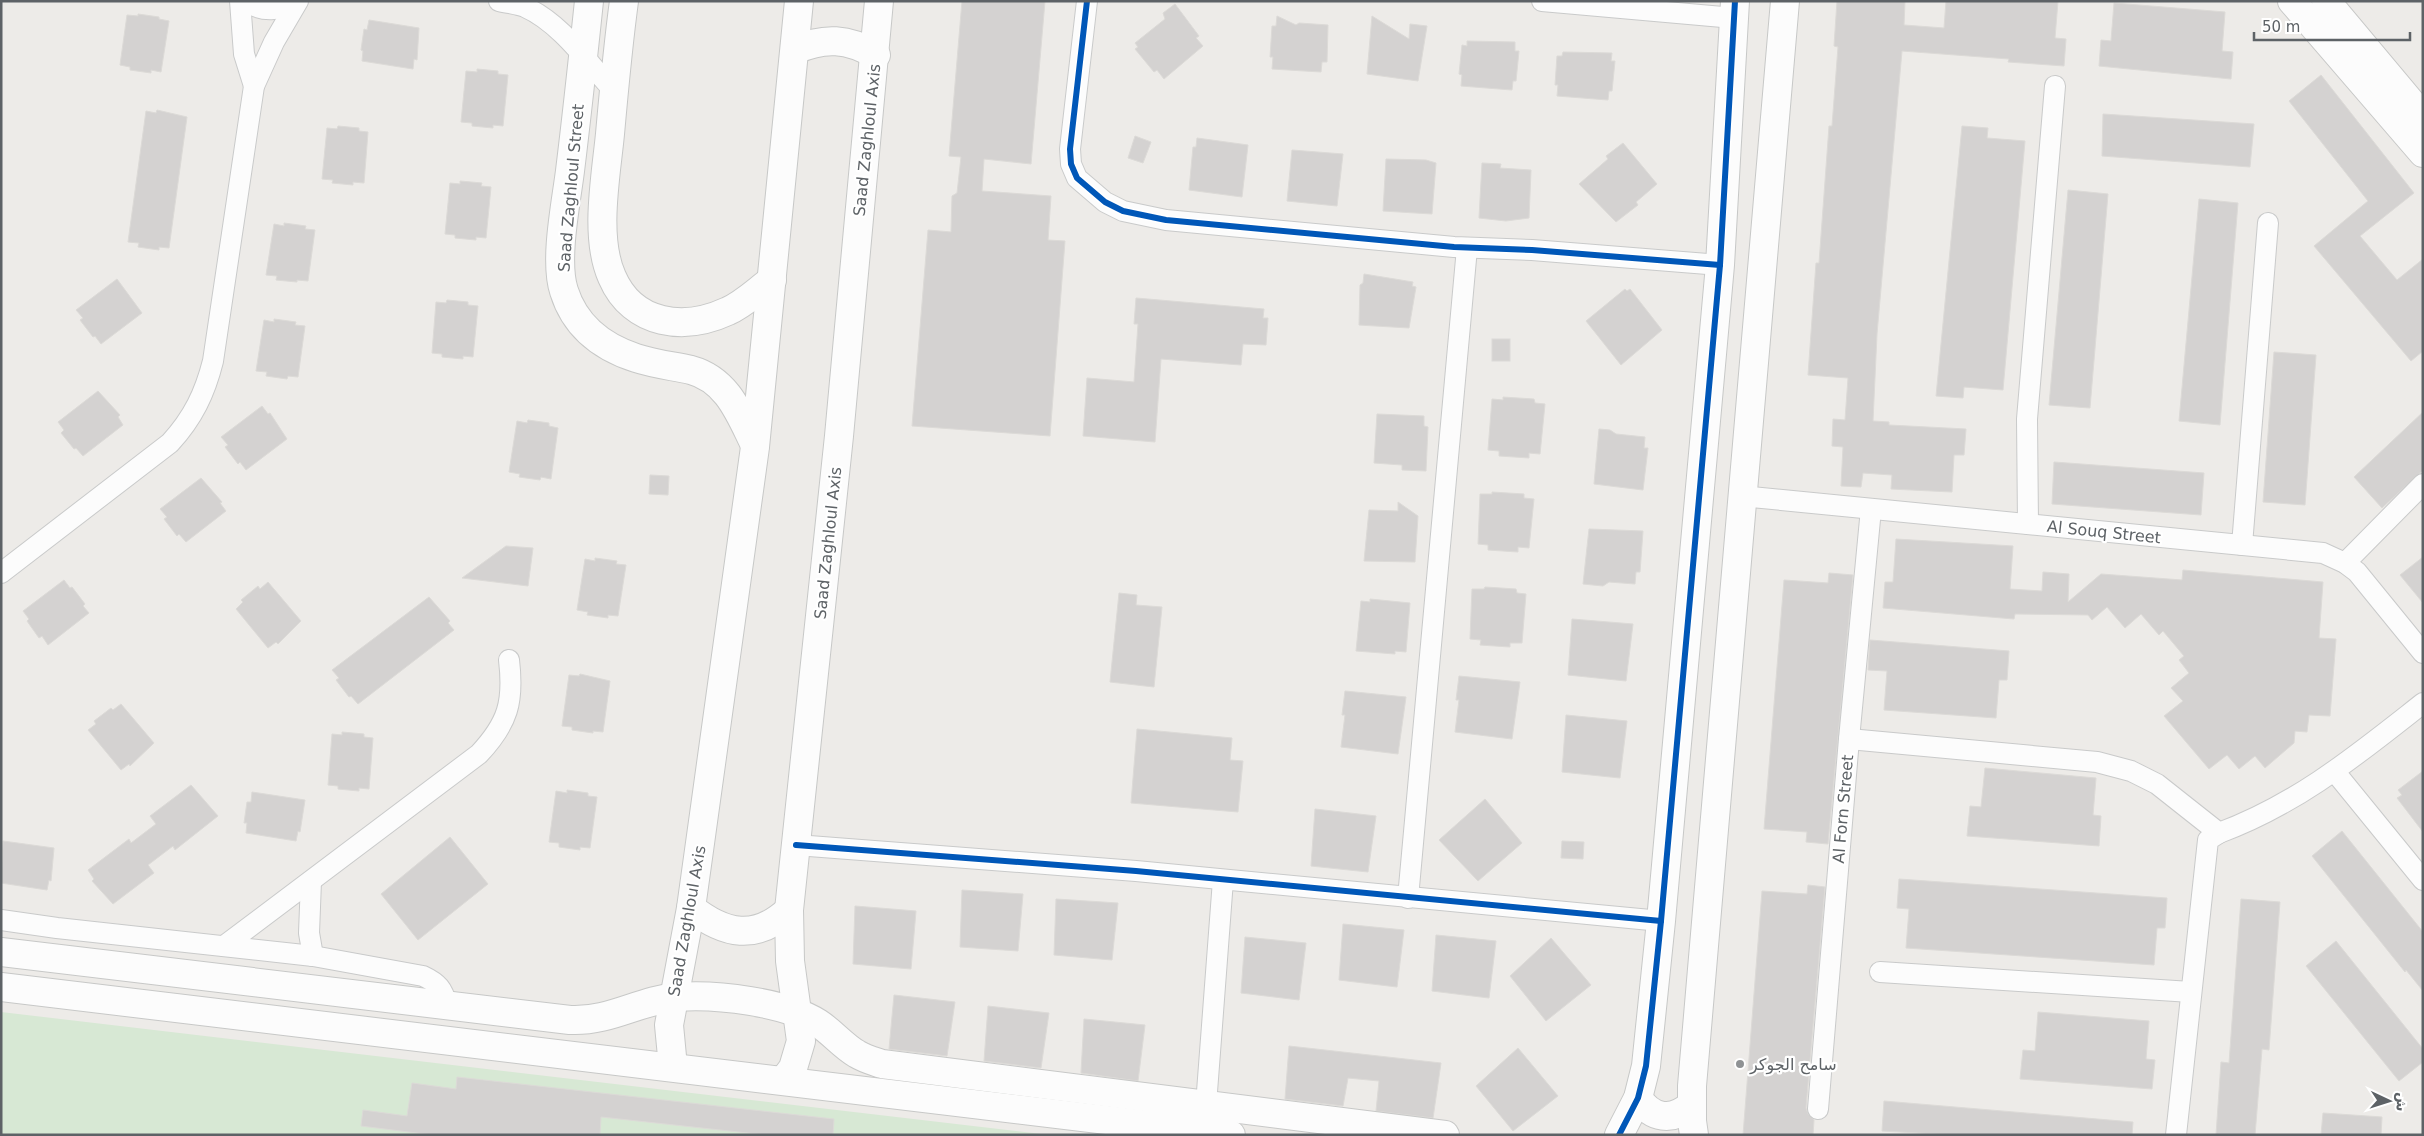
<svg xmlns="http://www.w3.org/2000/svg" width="2424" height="1136" font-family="'DejaVu Sans','Noto Naskh Arabic',sans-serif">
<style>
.green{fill:#d7e8d4}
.building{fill:#d4d2d1;stroke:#dcdad7}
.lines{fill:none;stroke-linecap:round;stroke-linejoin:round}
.street-casing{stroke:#c9caca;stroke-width:22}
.secondary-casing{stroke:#c7c8c7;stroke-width:30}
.street{stroke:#fcfcfc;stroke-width:20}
.secondary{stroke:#fcfcfc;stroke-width:28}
.cycleway-casing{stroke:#fff;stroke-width:9}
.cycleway{stroke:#0057b8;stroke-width:6}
.poi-dot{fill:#8f9294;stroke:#fff;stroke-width:2}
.labels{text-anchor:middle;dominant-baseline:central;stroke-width:4.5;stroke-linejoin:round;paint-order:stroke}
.street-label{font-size:16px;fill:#5d6266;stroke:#fff}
.poi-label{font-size:16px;fill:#5d6266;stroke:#fff;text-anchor:start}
</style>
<rect width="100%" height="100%" fill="#edebe8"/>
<polygon class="green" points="1,1012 1050,1135 1,1135"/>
<g class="building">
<polygon points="962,1 1045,1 1031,164 984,159 982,191 1051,196 1048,240 1065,241 1050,436 912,426 928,230 951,232 952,196 957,193 961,157 949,156"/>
<polygon points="1837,1 1905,1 1904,25 1944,28 1946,1 2058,1 2055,38 2066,39 2064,66 2008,62 2009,59 1902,51 1877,334 1873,421 1889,422 1889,425 1966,429 1964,455 1954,455 1952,492 1891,489 1892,475 1863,473 1861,487 1841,486 1843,447 1832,446 1833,419 1845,420 1848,378 1808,375 1816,263 1819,263 1829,126 1832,126 1838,47 1834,46"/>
<polygon points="2114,3 2225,12 2222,51 2233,52 2231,79 2099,66 2101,40 2111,41"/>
<polygon points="1175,4 1199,36 1196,38 1203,46 1164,79 1157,70 1154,72 1135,49 1138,47 1135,43 1165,19 1163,13"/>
<polygon points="138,14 159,17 159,19 169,21 161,72 151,70 151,73 130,70 130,67 120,65 127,15 138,16"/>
<polygon points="1277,16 1296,25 1299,23 1328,25 1327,62 1322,62 1321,72 1272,69 1273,57 1270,57 1272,26 1276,26"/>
<polygon points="1372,16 1409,39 1410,24 1427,26 1418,81 1367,74"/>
<polygon points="369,20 419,28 417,60 414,59 413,69 362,61 363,51 361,50 364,29 367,30"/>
<polygon points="1467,41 1515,42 1515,51 1519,51 1516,81 1513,81 1512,90 1461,86 1462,75 1459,74 1462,45 1467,46"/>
<polygon points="1563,52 1612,53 1611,61 1615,61 1612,91 1609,91 1608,100 1557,96 1558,85 1555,85 1557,56 1562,56"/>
<polygon points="477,69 498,71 498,74 508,75 503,126 493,125 493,128 472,126 472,123 461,122 466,71 477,72"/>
<polygon points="2321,75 2414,193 2360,236 2397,280 2423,259 2423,351 2411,361 2314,246 2368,201 2289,101"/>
<polygon points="157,110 187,117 169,248 159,247 159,250 138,247 139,243 128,242 146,111 156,113"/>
<polygon points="2103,114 2254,124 2250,167 2102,156"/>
<polygon points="338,126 359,128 359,131 368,132 364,183 353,182 353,185 332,183 333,180 322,179 327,128 337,129"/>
<polygon points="1962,126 1988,128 1987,138 2025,141 2003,390 1964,387 1963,398 1936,396"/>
<polygon points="1135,136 1151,142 1143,163 1128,158"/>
<polygon points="1197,138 1248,145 1242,197 1189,190 1193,147 1196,147"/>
<polygon points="1623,143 1657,184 1636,202 1638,205 1616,222 1579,184 1608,159 1606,156"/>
<polygon points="1292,150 1343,154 1337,206 1287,201"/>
<polygon points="1386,159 1426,160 1436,163 1432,214 1383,211"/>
<polygon points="1482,163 1501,164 1500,168 1531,170 1529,218 1506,221 1479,218"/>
<polygon points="460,181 482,183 481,186 491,187 486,238 476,237 476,240 455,238 455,235 445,234 450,183 460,184"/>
<polygon points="2068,190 2108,194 2090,408 2049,405"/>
<polygon points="2199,199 2238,203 2220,425 2179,421"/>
<polygon points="284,223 306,226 305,229 315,230 308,281 297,280 297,282 276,280 277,276 266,275 274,224 284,226"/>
<polygon points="1364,274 1413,282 1412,286 1416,287 1409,328 1359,325 1360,285 1363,283"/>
<polygon points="117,279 142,313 101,344 95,336 93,337 80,320 83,318 76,310"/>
<polygon points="1625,289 1627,291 1630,289 1662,330 1621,365 1586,321"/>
<polygon points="1136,298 1264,309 1263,318 1268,318 1266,345 1243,344 1241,365 1161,359 1155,442 1083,436 1087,378 1134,382 1138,324 1134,324"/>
<polygon points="447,300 468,302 468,305 478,306 473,357 463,356 463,359 442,357 442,354 432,353 436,302 446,303"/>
<polygon points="274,319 296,322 295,325 305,326 298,377 288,376 287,379 266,376 267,372 256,371 264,320 274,322"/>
<rect x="1492" y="339" width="18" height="22"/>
<polygon points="2274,352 2316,355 2305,505 2263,502"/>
<polygon points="98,391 120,415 118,417 123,425 83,456 76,448 74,449 61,433 64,430 58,422"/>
<polygon points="1503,397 1534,399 1535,403 1545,404 1540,454 1529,453 1529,458 1499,456 1499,451 1488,450 1492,399 1503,400"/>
<polygon points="262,406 268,414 270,413 287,439 246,470 240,462 238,464 225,447 228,445 221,437"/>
<polygon points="2423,412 2423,470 2382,508 2354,477"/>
<polygon points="1377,414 1424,416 1424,426 1428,427 1426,471 1402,470 1402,465 1374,463"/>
<polygon points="528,420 549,423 549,426 558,428 551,479 541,477 540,480 519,477 520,474 509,472 517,421 527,423"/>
<polygon points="1599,429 1610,430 1616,434 1645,437 1644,448 1648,448 1643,490 1594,484"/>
<polygon points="2054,462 2204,473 2201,515 2052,504"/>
<polygon points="650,475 669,476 668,495 649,494"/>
<polygon points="201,478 222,502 220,503 226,511 186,542 179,534 177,536 164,519 167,517 160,509"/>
<polygon points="1492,492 1524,494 1524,498 1534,499 1529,548 1518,547 1518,552 1488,550 1488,545 1478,544 1480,494 1492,494"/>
<polygon points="1398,502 1418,516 1415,562 1364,561 1369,510 1398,511"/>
<polygon points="1589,529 1643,531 1640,572 1636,572 1635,584 1609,582 1603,586 1583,584"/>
<polygon points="1896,539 2013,546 2010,589 2042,591 2043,572 2069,574 2068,602 2101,574 2182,580 2183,570 2323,582 2319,638 2336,639 2330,716 2309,715 2307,732 2295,731 2294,743 2265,768 2255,756 2239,769 2227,755 2209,769 2164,716 2183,701 2171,688 2189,673 2179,660 2184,656 2163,631 2159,635 2141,614 2125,628 2107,607 2092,620 2088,615 2015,614 2014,619 1883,608 1885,582 1893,582"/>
<polygon points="506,546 533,548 528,586 462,578"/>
<polygon points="2423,557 2423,603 2400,575"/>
<polygon points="595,558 617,561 616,564 626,565 618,616 608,615 608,618 587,615 588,612 577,610 585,559 595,561"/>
<polygon points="1829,573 1853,575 1828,844 1806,842 1807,832 1764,829 1784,580 1828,583"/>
<polygon points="64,580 70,588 72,587 85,604 83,606 89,613 48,645 42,636 39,638 27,621 29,619 23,611"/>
<polygon points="268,582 301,621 278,644 276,642 268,648 236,609 243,602 241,600 258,586 260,589"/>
<polygon points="1485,587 1516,589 1517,593 1526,594 1522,643 1510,643 1510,647 1480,645 1481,640 1470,639 1472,589 1484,589"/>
<polygon points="1119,593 1137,595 1136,605 1162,607 1154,687 1110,682"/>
<polygon points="429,597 450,621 448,623 454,630 358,704 351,696 349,697 336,680 339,678 332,670"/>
<polygon points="1370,599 1410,603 1406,652 1395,651 1395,654 1356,651 1361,601 1370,602"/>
<polygon points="1572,619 1633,624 1626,681 1568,675"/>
<polygon points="1870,640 2009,651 2007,680 1999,680 1996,718 1884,710 1887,671 1868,670"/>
<polygon points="580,674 610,681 603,732 593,731 593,733 572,730 572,727 562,726 569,675 579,676"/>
<polygon points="1459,676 1520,682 1512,739 1455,732 1459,700 1456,700"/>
<polygon points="1345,691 1406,697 1398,754 1341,747 1345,715 1342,715"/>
<polygon points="121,704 154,743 130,766 129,764 121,770 88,730 96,724 94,721 111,708 113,710"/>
<polygon points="1566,715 1627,721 1620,778 1562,772"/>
<polygon points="1137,729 1232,738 1230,760 1243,761 1238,812 1131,803"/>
<polygon points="342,732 364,734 364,737 373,738 369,789 359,788 359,791 338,789 338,786 328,785 332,734 342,735"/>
<polygon points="1985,768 2096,778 2093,815 2101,816 2099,846 1967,836 1970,806 1981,807"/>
<polygon points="2423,771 2423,832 2397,798 2402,795 2398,790"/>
<polygon points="191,785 218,816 175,850 173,846 148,865 154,873 113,904 92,881 94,879 88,870 129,839 131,843 156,824 150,816"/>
<polygon points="567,790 588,793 588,796 597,797 590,848 580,847 580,850 559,847 559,843 549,842 556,791 567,793"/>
<polygon points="252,792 305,800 300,832 298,831 296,841 246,833 247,823 244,823 247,802 251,802"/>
<polygon points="1485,799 1522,843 1478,881 1439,840"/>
<polygon points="1315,809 1376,816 1368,872 1311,866"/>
<polygon points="2342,831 2423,932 2423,991 2406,970 2405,972 2312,856"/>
<polygon points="450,837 488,884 418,940 381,894"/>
<polygon points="3,841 54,848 51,881 49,880 47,890 1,883"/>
<polygon points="1562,841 1584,842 1583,859 1561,858"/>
<polygon points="1899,879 2167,898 2165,928 2157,928 2154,965 1906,948 1909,909 1897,908"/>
<polygon points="1808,885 1825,887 1806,1108 1808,1114 1814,1120 1813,1135 1743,1135 1762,891 1807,894"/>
<polygon points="962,890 1023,894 1018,951 960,947"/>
<polygon points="1056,899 1118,903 1112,960 1054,955"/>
<polygon points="2241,899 2280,902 2269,1050 2262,1049 2255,1135 2216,1135 2221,1062 2229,1063"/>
<polygon points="855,906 916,911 911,969 853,964"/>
<polygon points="1343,924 1404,930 1397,987 1339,980"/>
<polygon points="1436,935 1496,941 1489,998 1432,991"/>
<polygon points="1245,937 1306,943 1299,1000 1241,993"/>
<polygon points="1551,938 1591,985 1546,1021 1510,976"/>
<polygon points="2336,941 2423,1049 2423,1062 2399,1081 2306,966"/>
<polygon points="894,995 955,1002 947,1056 889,1049"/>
<polygon points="988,1006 1049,1013 1041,1068 984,1061"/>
<polygon points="2038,1012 2149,1021 2146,1059 2155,1060 2152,1089 2020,1079 2023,1050 2035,1051"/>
<polygon points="1084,1019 1145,1025 1138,1081 1081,1073"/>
<polygon points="1289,1046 1441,1063 1433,1118 1376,1111 1379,1081 1348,1078 1343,1106 1285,1099"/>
<polygon points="1518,1048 1558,1096 1513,1131 1476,1086"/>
<polygon points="457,1077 834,1119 833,1135 766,1135 601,1117 600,1135 433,1135 361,1126 363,1110 407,1116 412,1083 456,1089"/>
<polygon points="1884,1101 2133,1122 2132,1135 1955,1135 1882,1131"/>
<polygon points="2323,1113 2382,1117 2381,1135 2321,1135"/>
</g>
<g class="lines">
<defs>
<g id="street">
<polyline points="240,1 244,54 254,86"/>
<path d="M245 1C262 13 281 11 297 1"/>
<path d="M499 1C507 3 517 4 525 7 561 23 588 63 614 91"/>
<polyline points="1087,1 1070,149 1071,164 1077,178 1105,202 1123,211 1166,220 1454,247 1532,250 1720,265"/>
<polyline points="1542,1 1734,18"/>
<polyline points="1741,496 2323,553 2345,563 2357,572 2423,653"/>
<polyline points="2028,524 2027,419 2055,86"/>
<polyline points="2242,545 2268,223"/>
<polyline points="2345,563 2423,484"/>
<path d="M1 573 170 443C193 418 205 393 213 361L254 86 274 42 298 1"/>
<path d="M1849 739 2097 762 2131 771 2157 784 2219 833C2298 804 2358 754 2423 703"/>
<polyline points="2335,772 2423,880"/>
<polyline points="796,845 1136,871 1661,921"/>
<polyline points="311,881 309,933 313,956"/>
<polyline points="1408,898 1467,248"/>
<path d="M1 920 57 928 313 956 423 976C438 983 443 989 447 1005"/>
<path d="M224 946 479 754C508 723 514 702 509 660"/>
<polyline points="1880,972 2191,992"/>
<polyline points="1206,1105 1223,880"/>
<polyline points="1818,1109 1849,739 1871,509"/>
<polyline points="2176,1135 2208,840 2219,833"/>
</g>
<g id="secondary">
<path d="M589 1C583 58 577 114 570 171 566 203 554 261 564 291 575 326 602 347 636 358 654 364 673 366 691 370 728 380 740 415 755 445"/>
<path d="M624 1C618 45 614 89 610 134 606 176 594 237 612 277 633 326 685 331 728 311 744 304 758 290 772 280"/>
<polyline points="2292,1 2423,153"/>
<polyline points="2326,1 2423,117"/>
<path d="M795 50C824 37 848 38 876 55"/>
<path d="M691 908C725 935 756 941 789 910"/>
<path d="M1 952 570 1020C610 1022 640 1000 677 997 717 994 785 1002 818 1023 832 1032 843 1046 857 1054 865 1059 873 1061 882 1064L1445 1135"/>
<polyline points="1,987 1231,1135"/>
<polyline points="673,1067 669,1025 691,908 755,447 799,1"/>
<polyline points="784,1080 793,1068 801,1041 790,961 789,910 839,436 879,1"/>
<path d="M1638 1098C1652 1119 1672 1122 1691 1105"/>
<polyline points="1619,1135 1638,1098 1646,1066 1661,921 1720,265 1735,1"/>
<polyline points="1694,1135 1692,1121 1692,1086 1785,1"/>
</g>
</defs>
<use href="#street" class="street-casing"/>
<use href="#secondary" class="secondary-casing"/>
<use href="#street" class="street"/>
<use href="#secondary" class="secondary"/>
<defs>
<g id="cycleway">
<polyline points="1087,1 1070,149 1071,164 1077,178 1105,202 1123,211 1166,220 1454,247 1532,250 1720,265"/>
<polyline points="796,845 1136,871 1661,921"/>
<polyline points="1619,1135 1638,1098 1646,1066 1661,921 1720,265 1735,1"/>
</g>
</defs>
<use href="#cycleway" class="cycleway-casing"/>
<use href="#cycleway" class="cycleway"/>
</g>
<circle class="poi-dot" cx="1740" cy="1064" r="5"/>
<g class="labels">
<g class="street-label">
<text transform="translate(867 140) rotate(-84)">Saad Zaghloul Axis</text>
<text transform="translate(571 188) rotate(-85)">Saad Zaghloul Street</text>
<text transform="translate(2104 532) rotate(6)">Al Souq Street</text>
<text transform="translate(828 543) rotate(-84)">Saad Zaghloul Axis</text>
<text transform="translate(1843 809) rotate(-85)">Al Forn Street</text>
<text transform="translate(687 921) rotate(-80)">Saad Zaghloul Axis</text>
</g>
<g class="poi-label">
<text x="1750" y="1064">سامح الجوكر</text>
</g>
</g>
<rect width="2424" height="1136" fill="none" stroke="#5d6266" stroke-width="5"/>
<g transform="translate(2389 1101) rotate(94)" stroke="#ffffff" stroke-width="4" paint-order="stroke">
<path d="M0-4L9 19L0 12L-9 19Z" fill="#5d6266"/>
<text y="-8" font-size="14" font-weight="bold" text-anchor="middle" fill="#5d6266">ش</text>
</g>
<path d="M2254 32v8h156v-8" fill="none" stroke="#5d6266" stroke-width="2.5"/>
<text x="2262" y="32" font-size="15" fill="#5d6266" stroke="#ffffff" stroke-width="4" paint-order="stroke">50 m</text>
</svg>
